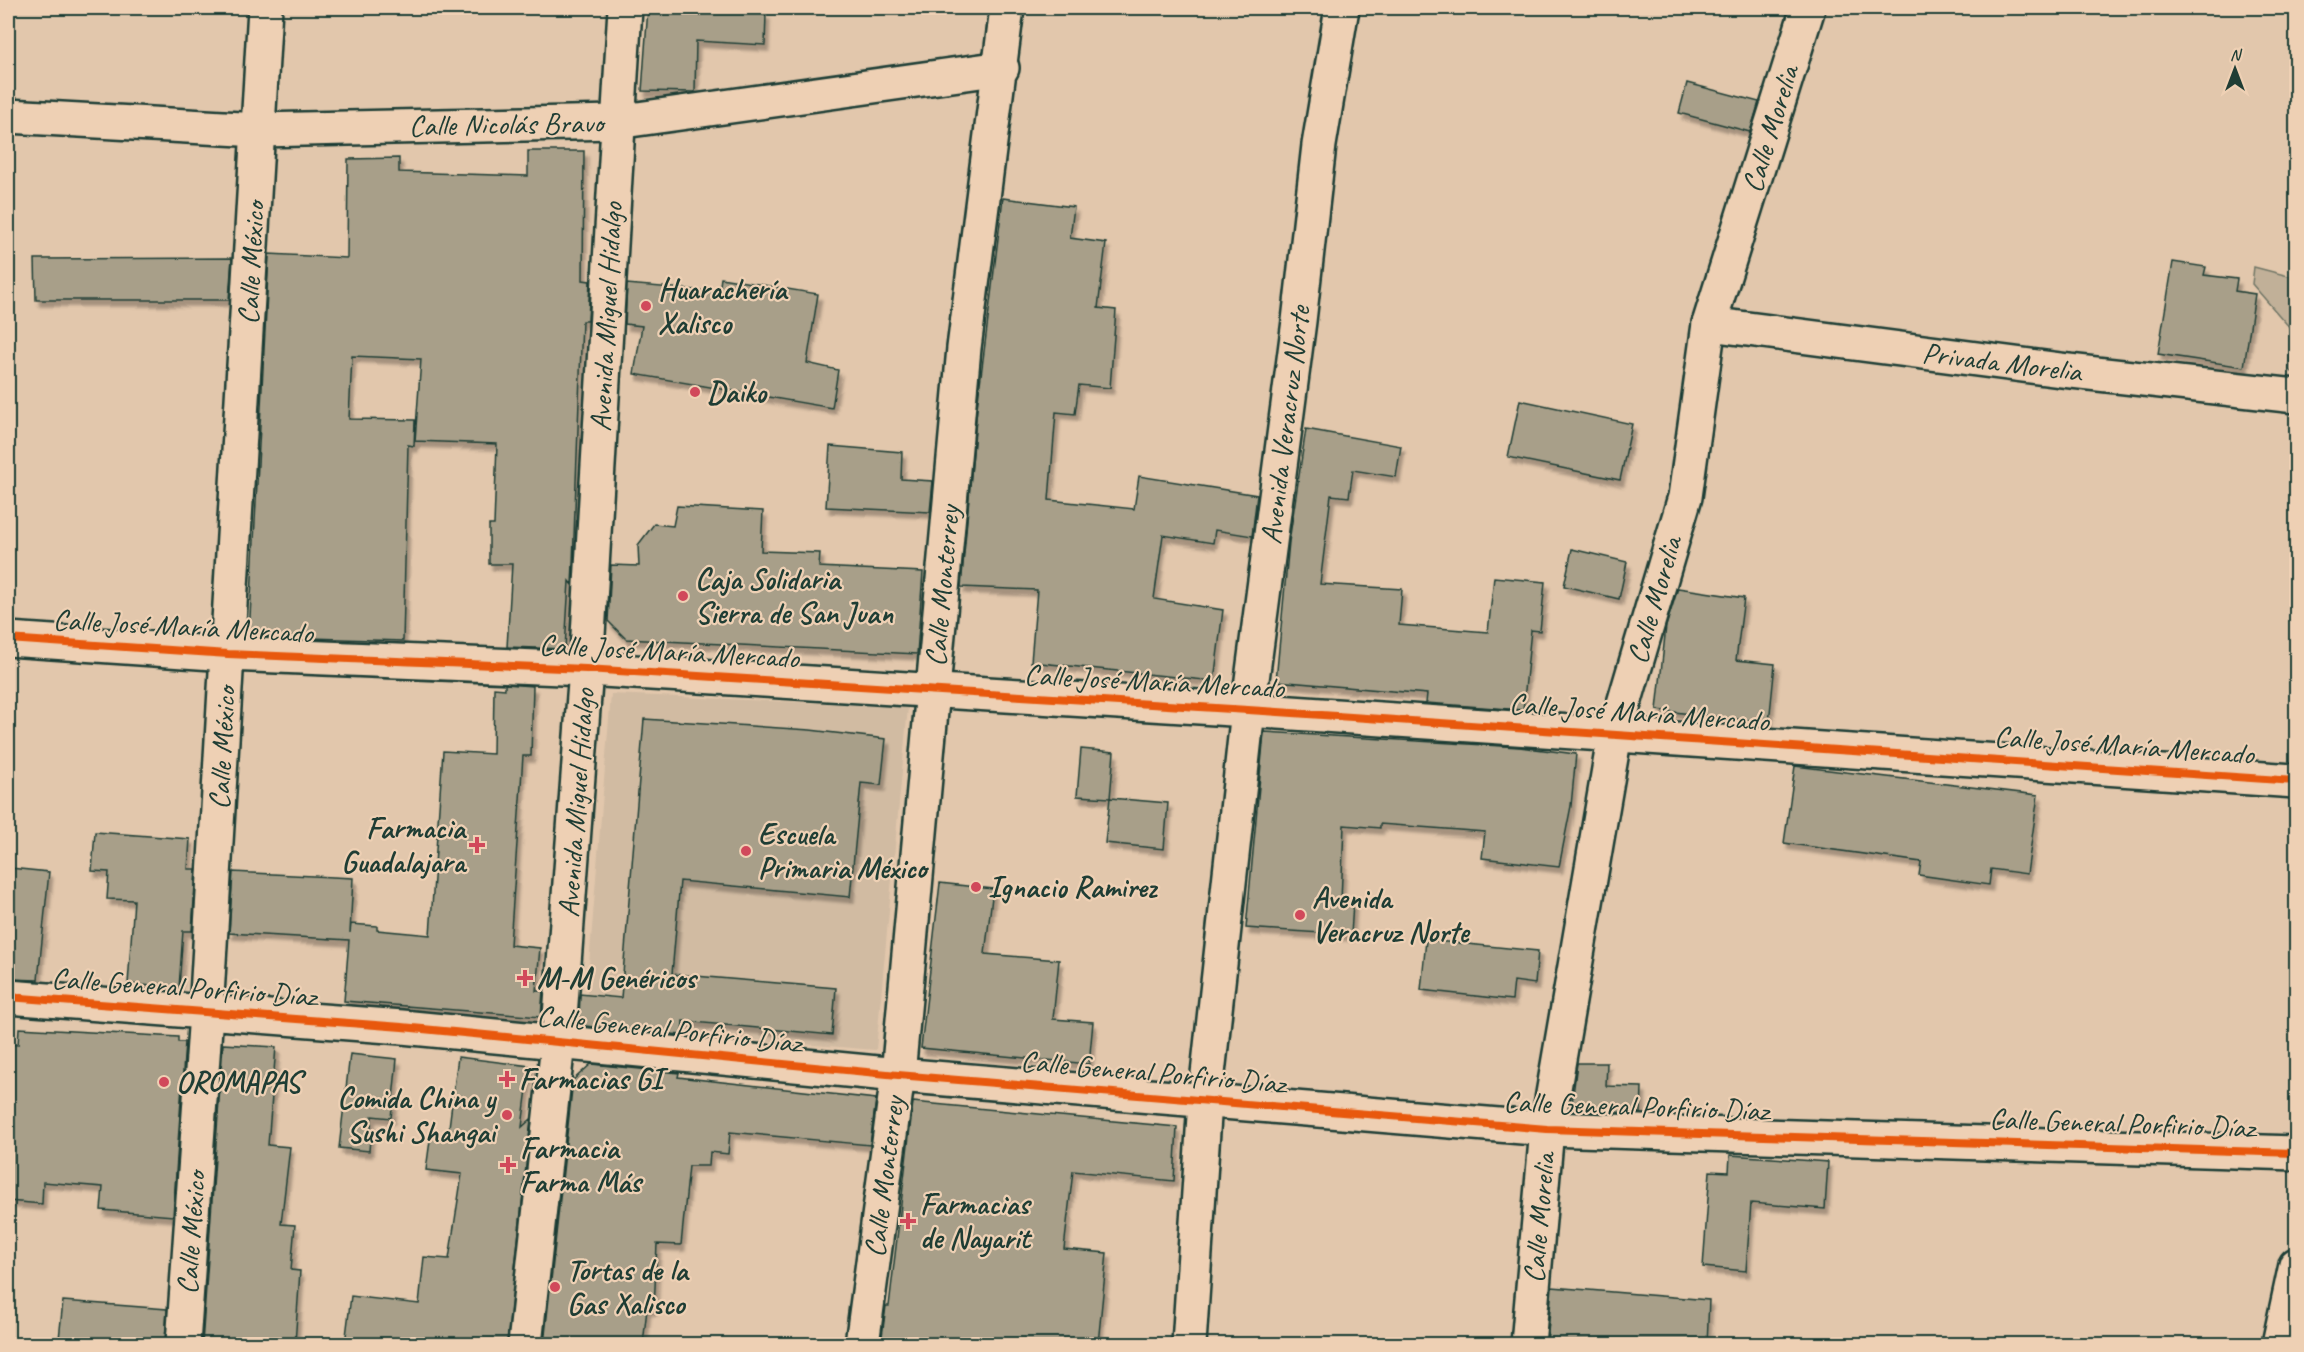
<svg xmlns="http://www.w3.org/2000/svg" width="2304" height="1352" font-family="Caveat,sans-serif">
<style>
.built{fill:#d1bba2}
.green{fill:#c1b098;stroke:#707666;stroke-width:1.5}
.building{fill:#a89f89;stroke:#1f3d34;stroke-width:1.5;filter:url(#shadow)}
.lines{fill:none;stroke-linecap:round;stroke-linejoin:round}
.minor-casing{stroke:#1f3d34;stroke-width:38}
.tertiary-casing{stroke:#1f3d34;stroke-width:38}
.trunk-casing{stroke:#1f3d34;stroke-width:38}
.minor{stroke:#eed0b4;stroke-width:33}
.tertiary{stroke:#eed0b4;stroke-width:33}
.trunk{stroke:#eed0b4;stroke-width:33}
.cycleway-casing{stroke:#eed0b4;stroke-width:11}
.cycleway{stroke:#e8590c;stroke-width:8}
.poi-dot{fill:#d1495b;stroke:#eed0b4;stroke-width:2}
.labels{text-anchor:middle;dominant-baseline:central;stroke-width:4.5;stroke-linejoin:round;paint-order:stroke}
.street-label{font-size:30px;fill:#1f3d34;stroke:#eed0b4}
.poi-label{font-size:30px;font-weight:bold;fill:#1f3d34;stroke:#eed0b4;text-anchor:start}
</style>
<defs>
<filter id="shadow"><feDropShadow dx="3.5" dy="6" stdDeviation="1.5" flood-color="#0004"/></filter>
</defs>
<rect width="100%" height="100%" fill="#e2c7ac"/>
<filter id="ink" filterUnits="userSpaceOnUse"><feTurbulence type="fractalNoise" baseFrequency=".0167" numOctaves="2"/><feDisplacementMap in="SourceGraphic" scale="12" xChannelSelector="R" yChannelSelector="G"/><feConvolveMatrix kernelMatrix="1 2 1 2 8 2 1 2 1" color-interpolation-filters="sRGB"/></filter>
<g filter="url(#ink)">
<polygon class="built" points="611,694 908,707 876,1050 584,1026"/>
<polygon class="green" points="2254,267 2296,278 2296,373 2289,371 2291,329 2252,284"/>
<g class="building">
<polygon points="648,8 710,8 710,12 766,14 765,45 696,41 695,92 642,91"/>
<polygon points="1687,83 1759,102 1750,132 1679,113"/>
<polygon points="528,151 584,151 583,280 590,281 588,321 582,321 573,563 572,585 569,581 565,649 507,647 512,564 489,564 489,525 494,525 497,444 415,441 421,359 352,356 349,419 415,420 414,446 408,445 403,641 249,636 269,254 347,258 348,159 399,158 399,172 528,176"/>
<polygon points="1003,198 1074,207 1070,238 1106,243 1098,308 1116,310 1110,388 1079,385 1075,414 1056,412 1049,500 1134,509 1139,476 1257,495 1252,536 1215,530 1213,543 1163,535 1154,599 1223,610 1214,681 1031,662 1037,590 961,587 977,408"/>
<polygon points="232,258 229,300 36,300 35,259"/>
<polygon points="2173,262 2206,267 2204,275 2237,279 2235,291 2255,294 2244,367 2158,354"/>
<polygon points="721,278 818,294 807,363 838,370 832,408 634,374 642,326 625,324 627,284 719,292"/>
<polygon points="1520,400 1632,424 1620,480 1508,457"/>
<polygon points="1306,429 1401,446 1396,477 1353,470 1349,497 1331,495 1320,584 1402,589 1399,625 1488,632 1494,577 1545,582 1540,631 1531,630 1523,710 1426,703 1427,694 1276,681 1289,542"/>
<polygon points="830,446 902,452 901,479 933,481 930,512 826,507"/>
<polygon points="677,506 763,511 761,551 820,553 819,567 923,572 917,654 626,639 608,621 611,565 639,566 638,545 654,524 673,526"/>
<polygon points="1572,549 1627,562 1619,599 1564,586"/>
<polygon points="1678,588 1744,598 1736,660 1775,664 1769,723 1657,710 1666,626"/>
<polygon points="505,684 533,686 531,756 523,756 510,945 540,948 536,991 543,991 541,1017 344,1001 349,940 229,933 233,872 353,878 350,933 351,924 377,926 377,930 430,935 443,751 493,754 494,688 505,689"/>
<polygon points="644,719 810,730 886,739 881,785 861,783 850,897 680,881 672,974 836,988 832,1035 683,1021 682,1035 584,1026 585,1020 579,1020 580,994 621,998"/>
<polygon points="1264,732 1519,747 1576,754 1571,806 1559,867 1482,858 1485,832 1380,824 1380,828 1344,825 1341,902 1353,903 1351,935 1246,928"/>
<polygon points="1081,749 1114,752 1110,798 1077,796"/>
<polygon points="1795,766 2038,795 2027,874 1991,869 1989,885 1919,875 1921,862 1784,843"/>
<polygon points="1110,798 1168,803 1164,849 1105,843"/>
<polygon points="95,832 190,839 188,869 196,869 192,931 183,931 179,988 128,984 134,900 107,899 109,872 92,871"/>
<polygon points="10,868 49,872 38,980 8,979"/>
<polygon points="940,883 993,889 985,954 1059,960 1053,1019 1093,1022 1089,1064 921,1048"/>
<polygon points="1426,940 1538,951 1535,984 1514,981 1512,1000 1421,990"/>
<polygon points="19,1028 178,1037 178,1042 185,1042 173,1216 101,1210 103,1187 43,1182 42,1204 8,1201 8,1044 18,1045"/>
<polygon points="223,1044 276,1047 268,1145 290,1147 281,1224 295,1225 291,1270 300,1271 295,1344 202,1344"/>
<polygon points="350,1054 397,1059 391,1118 372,1116 369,1151 339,1148"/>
<polygon points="458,1057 530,1066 522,1127 531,1119 507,1344 345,1344 351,1296 419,1304 424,1257 449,1259 462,1174 426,1170 431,1133 448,1135"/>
<polygon points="1577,1063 1607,1063 1606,1086 1642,1087 1641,1113 1571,1111"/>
<polygon points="591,1064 679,1073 678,1077 876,1099 870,1145 730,1132 728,1154 710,1152 709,1166 689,1166 681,1245 657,1244 654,1309 647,1309 643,1344 544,1344 573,1080"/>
<polygon points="913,1102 1177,1127 1174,1181 1073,1171 1064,1249 1107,1253 1098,1344 881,1344 886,1306 889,1306"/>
<polygon points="1730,1155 1828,1162 1825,1209 1751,1203 1746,1271 1703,1267 1710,1171 1729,1172"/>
<polygon points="1552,1287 1709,1300 1707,1344 1547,1344"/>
<polygon points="63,1301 167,1309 165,1344 83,1344 83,1340 59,1339"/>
</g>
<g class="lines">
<defs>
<g id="minor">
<polyline points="8,116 259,130 616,122 1002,68"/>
<polyline points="1709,324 2061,370 2296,396"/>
<polyline points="8,639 228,654 586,669 1248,710 2296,781"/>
<polyline points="8,997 402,1027 898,1075 1547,1129 2296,1153"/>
<polyline points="183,1344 206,1013 265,8"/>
<polyline points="862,1344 898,1075 964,348 1007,8"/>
<polyline points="2279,1344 2296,1265"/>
</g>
<polyline id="tertiary" points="1528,1344 1547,1129 1615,734 1685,497 1709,324 1808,8"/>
<g id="trunk">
<polyline points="525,1344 558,1043 586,669 625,8"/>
<polyline points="1189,1344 1205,1101 1248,710 1299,321 1319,145 1342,8"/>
</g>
</defs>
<use href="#minor" class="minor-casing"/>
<use href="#tertiary" class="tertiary-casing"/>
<use href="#trunk" class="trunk-casing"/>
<use href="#minor" class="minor"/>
<use href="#tertiary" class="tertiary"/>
<use href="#trunk" class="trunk"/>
<defs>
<g id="cycleway">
<polyline points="8,639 228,654 586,669 1248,710 2296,781"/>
<polyline points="8,997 402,1027 898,1075 1547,1129 2296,1153"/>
</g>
</defs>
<use href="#cycleway" class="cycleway-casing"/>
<use href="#cycleway" class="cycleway"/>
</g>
</g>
<g class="poi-dot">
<circle cx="646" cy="306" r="6"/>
<circle cx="695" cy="392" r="6"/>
<circle cx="683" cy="596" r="6"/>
<path d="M474 836h6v6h6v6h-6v6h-6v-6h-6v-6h6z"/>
<circle cx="746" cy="851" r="6"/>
<circle cx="976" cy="887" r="6"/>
<circle cx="1300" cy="915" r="6"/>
<path d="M522 969h6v6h6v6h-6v6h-6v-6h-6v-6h6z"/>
<path d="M504 1070h6v6h6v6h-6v6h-6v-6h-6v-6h6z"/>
<circle cx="164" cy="1082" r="6"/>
<circle cx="507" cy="1115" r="6"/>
<path d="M505 1156h6v6h6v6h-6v6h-6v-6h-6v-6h6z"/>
<path d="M905 1212h6v6h6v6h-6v6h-6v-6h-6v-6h6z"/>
<circle cx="555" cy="1287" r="6"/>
</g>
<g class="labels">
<g class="street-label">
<text transform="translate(506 124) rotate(-1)">Calle Nicolás Bravo</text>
<text transform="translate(1770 129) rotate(-73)">Calle Morelia</text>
<text transform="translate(251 263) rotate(-87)">Calle México</text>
<text transform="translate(606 317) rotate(-87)">Avenida Miguel Hidalgo</text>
<text transform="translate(2002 362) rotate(7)">Privada Morelia</text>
<text transform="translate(1285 425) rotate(-83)">Avenida Veracruz Norte</text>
<text transform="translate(942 586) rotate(-85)">Calle Monterrey</text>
<text transform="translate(1654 600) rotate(-74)">Calle Morelia</text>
<text transform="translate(183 626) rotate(3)">Calle José María Mercado</text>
<text transform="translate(669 651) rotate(3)">Calle José María Mercado</text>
<text transform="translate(1154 681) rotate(3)">Calle José María Mercado</text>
<text transform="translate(1639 712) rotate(4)">Calle José María Mercado</text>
<text transform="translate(2124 745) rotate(4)">Calle José María Mercado</text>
<text transform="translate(222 748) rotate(-87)">Calle México</text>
<text transform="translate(576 803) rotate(-86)">Avenida Miguel Hidalgo</text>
<text transform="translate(184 987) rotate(4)">Calle General Porfirio Díaz</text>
<text transform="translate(669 1029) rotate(6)">Calle General Porfirio Díaz</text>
<text transform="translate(1153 1072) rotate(5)">Calle General Porfirio Díaz</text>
<text transform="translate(1636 1106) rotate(2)">Calle General Porfirio Díaz</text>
<text transform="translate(2122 1123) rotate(2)">Calle General Porfirio Díaz</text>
<text transform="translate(884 1177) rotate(-83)">Calle Monterrey</text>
<text transform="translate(1539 1218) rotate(-85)">Calle Morelia</text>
<text transform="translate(191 1233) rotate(-86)">Calle México</text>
</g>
<g class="poi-label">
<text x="658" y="289">Huarachería<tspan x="658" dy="34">Xalisco</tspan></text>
<text x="707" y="392">Daiko</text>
<text x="695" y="579">Caja Solidaria<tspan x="695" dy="34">Sierra de San Juan</tspan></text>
<text x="465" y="828" text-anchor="end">Farmacia<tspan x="465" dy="34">Guadalajara</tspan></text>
<text x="758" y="834">Escuela<tspan x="758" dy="34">Primaria México</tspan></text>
<text x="988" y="887">Ignacio Ramirez</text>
<text x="1312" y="898">Avenida<tspan x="1312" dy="34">Veracruz Norte</tspan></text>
<text x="537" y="978">M-M Genéricos</text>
<text x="519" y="1079">Farmacias GI</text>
<text x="176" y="1082">OROMAPAS</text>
<text x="495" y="1098" text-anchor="end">Comida China y<tspan x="495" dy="34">Sushi Shangai</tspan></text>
<text x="520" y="1148">Farmacia<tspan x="520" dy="34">Farma Más</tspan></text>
<text x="920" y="1204">Farmacias<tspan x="920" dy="34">de Nayarit</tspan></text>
<text x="567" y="1270">Tortas de la<tspan x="567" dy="34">Gas Xalisco</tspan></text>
</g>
</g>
<rect width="2304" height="1352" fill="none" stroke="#eed0b4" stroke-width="30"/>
<rect x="15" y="15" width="2274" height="1322" fill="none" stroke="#1f3d34" stroke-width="2" filter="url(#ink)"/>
<g transform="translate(2235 69)" stroke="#eed0b4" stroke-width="4.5" paint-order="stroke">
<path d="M0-4.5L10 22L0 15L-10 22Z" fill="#1f3d34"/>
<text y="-9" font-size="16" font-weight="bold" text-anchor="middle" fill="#1f3d34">N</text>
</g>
</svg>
